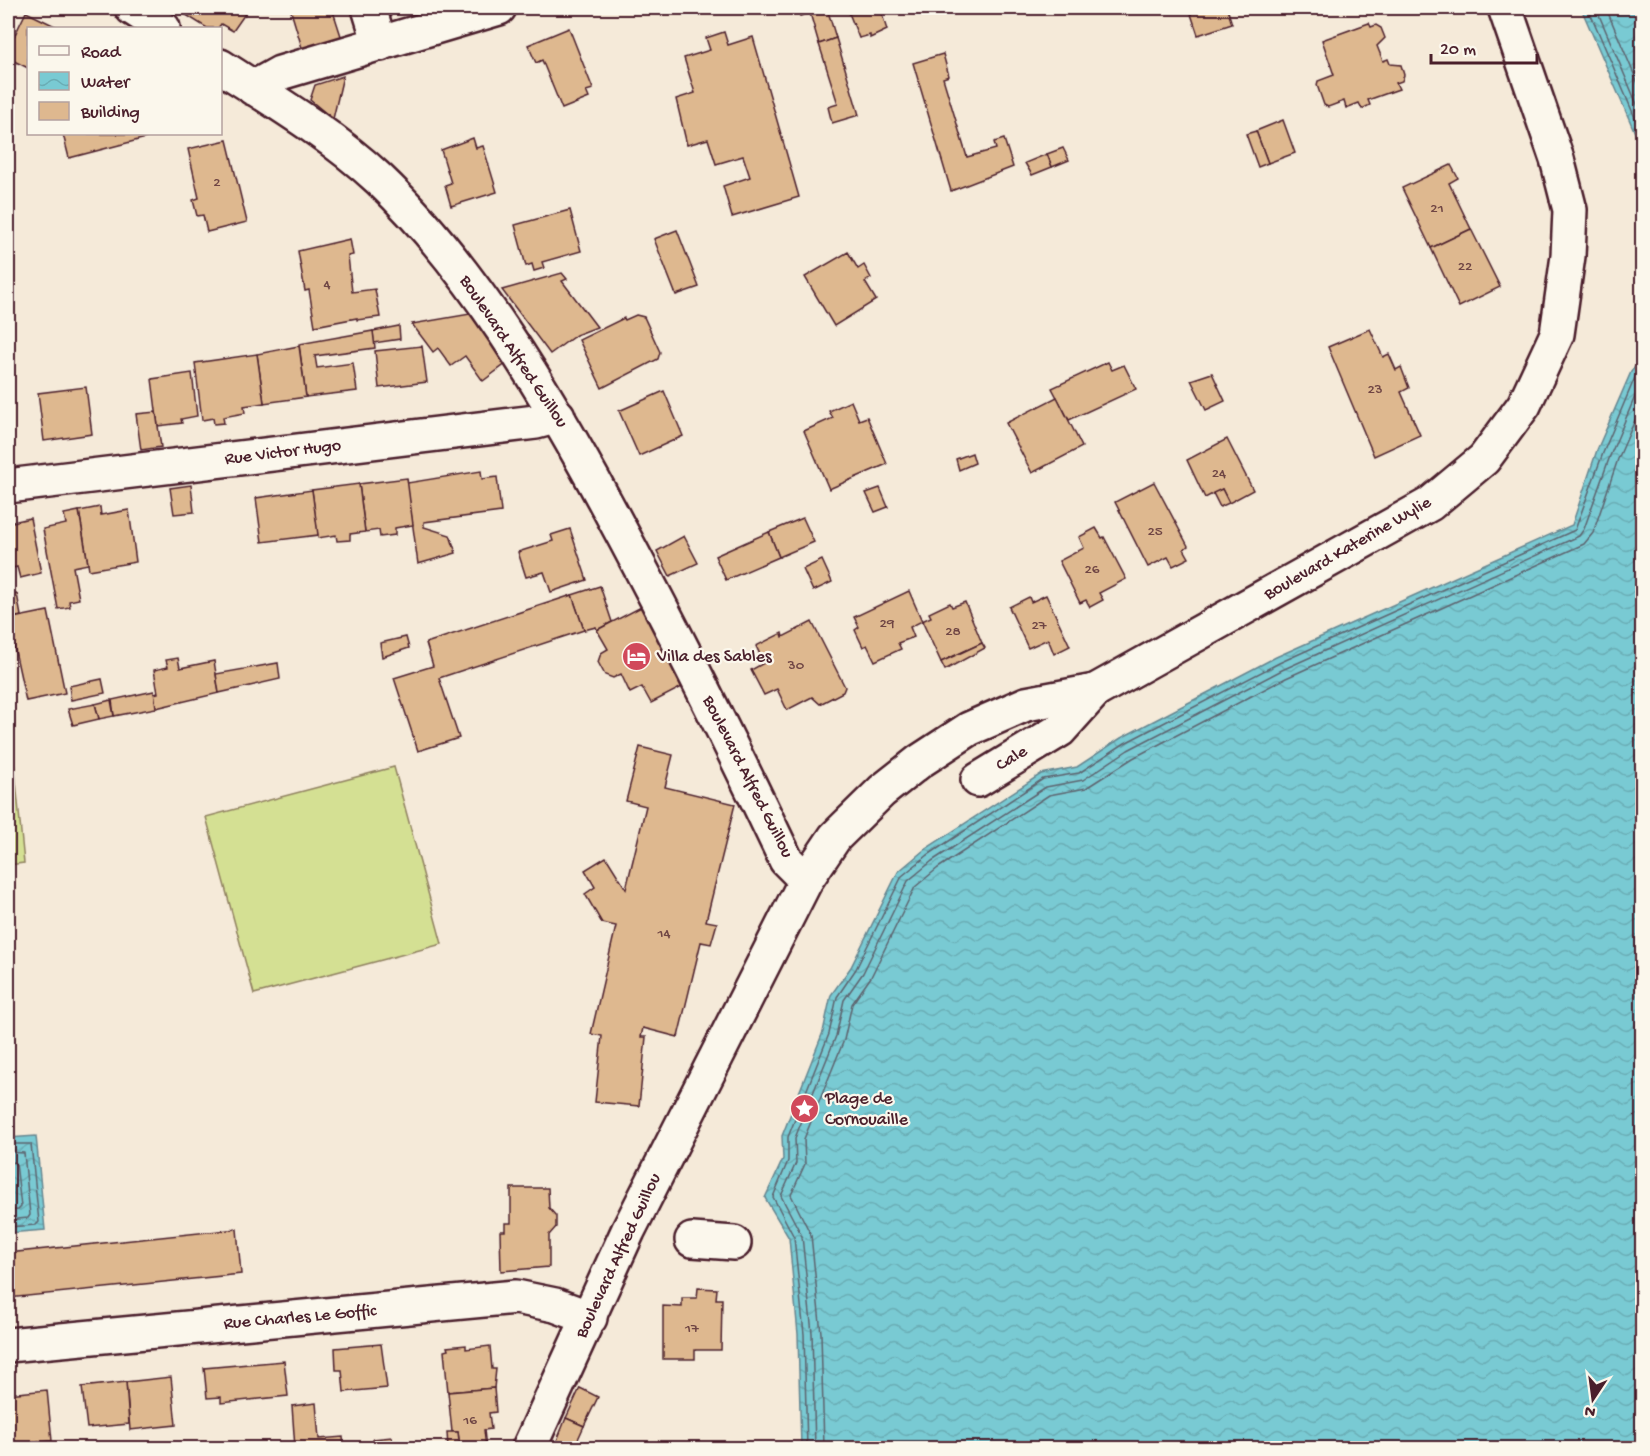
<svg xmlns="http://www.w3.org/2000/svg" width="1650" height="1456" font-family="'Gochi Hand',sans-serif">
<style>
.garden{fill:#d4e093;stroke:#8f805f;stroke-width:1.5}
.water{fill:url(#water-waves);stroke:#668690;stroke-width:1.5}
.lines{fill:none;stroke-linecap:round;stroke-linejoin:round}
.shore{stroke:#5d636e;stroke-width:1.5}
.building{fill:#deb88f;stroke:#4a1f2b;stroke-width:1.5}
.minor-casing{stroke:#4a1f2b;stroke-width:38}
.minor{stroke:#fbf7ec;stroke-width:33}
.labels{text-anchor:middle;dominant-baseline:central;stroke-width:4.5;stroke-linejoin:round;paint-order:stroke}
.number-label{font-size:15px;fill:#6f4544}
.street-label{font-size:18px;fill:#4a1f2b;stroke:#fbf7ec}
.poi-label{font-size:18px;fill:#4a1f2b;stroke:#fbf7ec;text-anchor:start}
</style>
<defs>
<pattern id="water-waves" width="16" height="10" patternUnits="userSpaceOnUse" patternTransform="scale(1.5)"><rect width="16" height="10" fill="#79cad3"/><path d="M0 5q4-4 8 0t8 0" fill="none" stroke="#6aadb5"/></pattern>
</defs>
<rect width="100%" height="100%" fill="#f5ead9"/>
<filter id="ink" filterUnits="userSpaceOnUse"><feTurbulence type="fractalNoise" baseFrequency=".0167" numOctaves="2"/><feDisplacementMap in="SourceGraphic" scale="12" xChannelSelector="R" yChannelSelector="G"/><feConvolveMatrix kernelMatrix="1 2 1 2 8 2 1 2 1" color-interpolation-filters="sRGB"/></filter>
<g filter="url(#ink)">
<g class="garden">
<polygon points="8,700 24,863 8,865"/>
<polygon points="394,767 442,944 254,994 206,817"/>
</g>
<g class="water">
<polygon points="1581,8 1642,8 1642,147 1639,142"/>
<polygon points="1642,358 1642,1448 801,1448 798,1334 789,1238 765,1198 783,1159 782,1136 823,1032 831,995 851,967 898,872 924,850 1041,774 1077,767 1121,738 1276,657 1572,525 1597,450 1631,372"/>
<polygon points="36,1136 45,1230 8,1233 8,1138"/>
</g>
<g class="lines">
<g class="shore">
<polyline points="1588,8 1642,134"/>
<polyline points="1596,8 1642,116"/>
<polyline points="1606,8 1642,93"/>
<polyline points="8,1144 31,1144 39,1222 36,1225 8,1227"/>
<polyline points="8,1152 24,1153 30,1215 28,1218 8,1220"/>
<polyline points="8,1161 16,1163 21,1207 18,1210 8,1211"/>
<polyline points="807,1448 804,1334 794,1237 773,1197 788,1161 788,1137 829,1034 837,997 856,969 902,876 928,855 1043,779 1079,773 1125,743 1279,663 1575,530 1603,453 1636,375 1642,367"/>
<polyline points="815,1448 812,1333 802,1236 781,1196 796,1163 795,1138 836,1036 844,1000 863,973 908,881 932,861 1046,787 1083,780 1128,750 1282,670 1579,536 1584,529 1610,456 1642,380"/>
<polyline points="824,1448 821,1333 811,1235 791,1195 805,1164 804,1139 844,1040 852,1004 871,977 915,887 938,868 1049,795 1086,788 1133,758 1286,678 1584,544 1593,533 1618,459 1642,404"/>
</g>
</g>
<g class="building">
<polygon points="175,8 249,8 233,31 221,24 218,28 207,28"/>
<polygon points="290,8 332,8 342,39 303,51"/>
<polygon points="798,8 827,8 800,16"/>
<polygon points="827,8 836,38 819,44 810,13"/>
<polygon points="847,8 880,8 887,30 870,38 870,35 859,38"/>
<polygon points="1189,8 1227,8 1232,24 1198,35"/>
<polygon points="26,12 59,28 28,28 28,68 8,58 8,49"/>
<polygon points="1369,23 1371,27 1376,25 1381,28 1385,38 1377,46 1383,61 1388,59 1390,64 1401,65 1404,75 1402,81 1396,83 1399,89 1368,100 1370,105 1362,109 1359,103 1346,108 1344,101 1328,107 1324,105 1317,85 1318,81 1334,75 1322,40"/>
<polygon points="569,28 593,89 586,91 589,98 562,109 542,60 536,63 528,45"/>
<polygon points="724,32 728,45 753,37 799,197 732,217 723,186 750,177 743,156 716,164 708,139 687,145 676,99 695,93 684,58 710,50 706,38"/>
<polygon points="836,38 859,115 832,123 828,107 838,104 819,44"/>
<polygon points="943,54 949,76 943,78 967,157 996,149 994,142 1004,139 1013,167 951,191 913,63"/>
<polygon points="343,76 333,119 310,100 315,85"/>
<polygon points="1283,120 1295,153 1268,163 1256,131"/>
<polygon points="1256,131 1268,163 1258,167 1246,134"/>
<polygon points="63,134 144,134 146,138 69,158"/>
<polygon points="473,138 476,148 483,146 497,192 451,206 445,185 451,183 441,150"/>
<polygon points="227,140 247,222 207,232 203,215 197,216 193,200 199,198 188,149"/>
<polygon points="1063,148 1069,160 1052,167 1047,154"/>
<polygon points="1047,154 1052,167 1032,175 1025,163"/>
<polygon points="1451,165 1458,178 1449,183 1471,229 1431,248 1402,188"/>
<polygon points="570,210 581,251 542,262 544,268 534,271 532,264 526,266 515,225"/>
<polygon points="1471,229 1500,287 1459,307 1431,248"/>
<polygon points="677,230 699,287 676,295 654,239"/>
<polygon points="350,239 353,255 348,256 352,292 375,289 380,317 357,320 357,318 315,326 309,290 305,291 298,251"/>
<polygon points="848,252 858,269 864,265 871,278 865,282 876,300 834,326 805,277"/>
<polygon points="562,273 567,279 562,281 597,327 576,335 550,354 502,290"/>
<polygon points="470,314 507,363 483,381 465,356 451,366 438,348 433,352 412,324"/>
<polygon points="636,315 644,317 660,352 658,359 602,388 579,340 624,318 625,320"/>
<polygon points="399,326 400,339 374,343 373,331"/>
<polygon points="1370,329 1383,357 1389,354 1396,370 1401,367 1409,388 1401,392 1420,435 1374,456 1328,347"/>
<polygon points="373,331 375,348 315,356 317,368 353,363 357,391 306,397 299,344"/>
<polygon points="299,346 306,397 264,403 257,354"/>
<polygon points="422,346 427,382 379,388 375,351"/>
<polygon points="257,354 264,403 244,406 245,413 223,417 224,423 214,424 213,418 202,420 195,363"/>
<polygon points="1108,362 1112,370 1124,365 1136,389 1069,420 1052,388"/>
<polygon points="192,373 197,416 181,419 182,423 158,426 152,379"/>
<polygon points="1212,373 1225,401 1206,410 1191,380"/>
<polygon points="86,387 92,434 44,441 38,393"/>
<polygon points="664,391 683,436 639,456 619,411"/>
<polygon points="1057,397 1082,447 1032,473 1006,423"/>
<polygon points="851,401 859,420 867,417 887,464 829,489 804,431 833,418 829,411"/>
<polygon points="156,412 161,447 141,450 136,414"/>
<polygon points="1227,439 1253,490 1229,503 1222,489 1205,498 1187,460"/>
<polygon points="972,453 975,463 959,470 956,459"/>
<polygon points="481,471 482,479 497,477 501,512 424,522 424,527 450,535 456,553 418,564 407,483"/>
<polygon points="407,478 413,525 395,528 395,535 380,537 379,530 365,532 359,484"/>
<polygon points="1154,482 1188,546 1184,549 1189,558 1173,566 1168,557 1148,567 1115,502"/>
<polygon points="359,484 365,532 350,534 350,540 337,541 336,535 318,538 312,490"/>
<polygon points="191,485 194,512 174,514 170,488"/>
<polygon points="880,488 888,507 875,512 866,493"/>
<polygon points="1222,489 1229,503 1220,507 1213,493"/>
<polygon points="312,490 318,535 262,542 256,498"/>
<polygon points="100,507 101,515 129,510 136,562 89,570 79,511"/>
<polygon points="79,511 88,564 73,567 79,599 69,601 70,607 58,609 43,529 66,524 64,514"/>
<polygon points="30,518 41,573 20,578 17,567 8,569 8,523"/>
<polygon points="803,518 814,542 779,557 769,532"/>
<polygon points="1096,528 1102,538 1104,537 1126,579 1099,593 1103,600 1090,607 1086,600 1080,603 1059,561 1084,548 1079,537"/>
<polygon points="570,529 587,580 551,592 544,572 526,577 518,552 553,541 551,535"/>
<polygon points="769,532 779,557 726,580 715,556"/>
<polygon points="684,536 698,563 670,576 657,551"/>
<polygon points="822,560 832,582 813,591 803,569"/>
<polygon points="600,586 612,622 597,630 596,627 584,630 572,595"/>
<polygon points="909,591 922,621 910,627 914,637 898,643 901,649 875,661 867,645 863,647 855,630 859,627 854,617"/>
<polygon points="17,594 21,616 8,619 8,596"/>
<polygon points="572,595 584,630 439,678 459,738 418,751 394,678 433,666 426,643"/>
<polygon points="1046,595 1070,646 1054,654 1048,639 1028,648 1009,607 1029,597 1031,602"/>
<polygon points="965,602 982,643 941,662 922,621 931,617 929,613 950,603 952,607"/>
<polygon points="645,605 686,685 651,703 642,687 630,693 621,674 613,678 605,675 598,662 601,653 608,649 597,630"/>
<polygon points="48,611 65,693 26,701 8,619"/>
<polygon points="812,622 845,687 843,692 820,704 812,697 787,710 777,689 764,695 751,670 764,663 756,646 782,633 783,637"/>
<polygon points="406,637 409,648 382,657 380,643"/>
<polygon points="982,643 985,648 945,670 941,662"/>
<polygon points="178,658 180,668 214,661 219,693 156,708 154,694 158,693 154,670 168,667 166,660"/>
<polygon points="278,663 280,679 219,693 216,674"/>
<polygon points="102,679 105,693 71,700 69,686"/>
<polygon points="154,691 156,708 114,716 112,700"/>
<polygon points="111,700 114,716 99,719 95,704"/>
<polygon points="95,704 99,719 73,725 68,709"/>
<polygon points="640,747 673,755 665,787 735,804 706,921 717,923 711,944 701,942 678,1037 643,1028 641,1037 646,1037 639,1106 595,1102 602,1036 591,1034 616,926 602,923 585,894 595,887 585,870 606,857 626,889 646,806 626,801"/>
<polygon points="511,1188 548,1188 549,1208 556,1216 556,1227 549,1235 549,1267 501,1271 500,1231 505,1231 505,1223 511,1223"/>
<polygon points="237,1229 241,1274 8,1298 8,1253"/>
<polygon points="698,1288 717,1289 716,1299 722,1299 721,1350 695,1350 695,1359 663,1359 663,1306 682,1307 682,1298 697,1298"/>
<polygon points="381,1344 387,1388 344,1392 342,1370 336,1370 335,1348"/>
<polygon points="466,1345 466,1349 490,1346 492,1369 496,1369 494,1388 448,1392 444,1351 448,1350 447,1347"/>
<polygon points="284,1361 288,1396 221,1403 221,1397 207,1398 204,1368"/>
<polygon points="171,1377 176,1425 130,1430 126,1382"/>
<polygon points="126,1382 129,1424 87,1428 82,1387"/>
<polygon points="494,1388 496,1412 489,1413 491,1429 484,1430 486,1448 460,1448 458,1432 452,1432 448,1392"/>
<polygon points="580,1388 598,1397 584,1426 566,1418"/>
<polygon points="47,1390 52,1441 8,1445 8,1394"/>
<polygon points="316,1403 319,1439 343,1437 344,1448 295,1448 292,1406"/>
<polygon points="566,1418 584,1426 574,1448 554,1448"/>
<polygon points="447,1432 458,1432 460,1448 448,1448"/>
<polygon points="392,1437 393,1448 344,1448 374,1445 373,1439"/>
</g>
<g class="lines">
<defs>
<g id="minor">
<polyline points="132,8 163,28"/>
<polyline points="369,8 380,44"/>
<path d="M220 66C273 100 333 136 379 179 472 267 548 396 609 509 671 624 730 742 786 860L806 880"/>
<polyline points="253,88 280,73 499,8"/>
<polyline points="8,486 536,422 558,416"/>
<polyline points="978,780 1060,730 1095,691"/>
<polyline points="692,1240 734,1243"/>
<polyline points="8,1345 516,1297 555,1305 590,1318"/>
<polyline points="529,1448 628,1231 806,880 835,837 882,791 920,761 969,729 1026,704 1095,691 1430,504 1484,459 1524,405 1557,334 1568,256 1570,210 1557,159 1505,8"/>
</g>
</defs>
<use href="#minor" class="minor-casing"/>
<use href="#minor" class="minor"/>
</g>
</g>
<defs>
<symbol id="hotel-disc" viewBox="-11 -11 22 22"><circle r="9.5" fill="#d1495b" stroke="#fbf7ec"/><path d="M-6-4.5h1.5V1H6V5H4.5V3h-9V5H-6ZM-4 0a1.8 1.8 0 1 1 3.6 0ZM.5 0V-2.5h3Q6-2.5 6 0Z" fill="#fff"/></symbol>
<symbol id="sight-disc" viewBox="-11 -11 22 22"><circle r="9.5" fill="#d1495b" stroke="#fbf7ec"/><path d="M0-6L1.8-2.2L6-1.7L2.9 1.2L3.7 5.4L0 3.3L-3.7 5.4L-2.9 1.2L-6-1.7L-1.8-2.2Z" fill="#fff"/></symbol>
</defs>
<g fill-rule="evenodd">
<use href="#hotel-disc" x="620" y="640" width="33" height="33"/>
<use href="#sight-disc" x="788" y="1092" width="33" height="33"/>
</g>
<g class="labels">
<g class="number-label">
<text x="217" y="183">2</text>
<text x="1437" y="209">21</text>
<text x="1465" y="267">22</text>
<text x="327" y="285">4</text>
<text x="1375" y="390">23</text>
<text x="1219" y="474">24</text>
<text x="1155" y="532">25</text>
<text x="1092" y="570">26</text>
<text x="887" y="624">29</text>
<text x="1039" y="626">27</text>
<text x="953" y="632">28</text>
<text x="796" y="666">30</text>
<text x="664" y="934">14</text>
<text x="692" y="1329">17</text>
<text x="470" y="1421">16</text>
</g>
<g class="street-label">
<text transform="translate(513 352) rotate(56)">Boulevard Alfred Guillou</text>
<text transform="translate(283 453) rotate(-7)">Rue Victor Hugo</text>
<text transform="translate(1348 549) rotate(-30)">Boulevard Katerine Wylie</text>
<text transform="translate(1012 759) rotate(-31)">Cale</text>
<text transform="translate(747 777) rotate(63)">Boulevard Alfred Guillou</text>
<text transform="translate(619 1256) rotate(-65)">Boulevard Alfred Guillou</text>
<text transform="translate(300 1318) rotate(-5)">Rue Charles Le Goffic</text>
</g>
<g class="poi-label">
<text x="657" y="657">Villa des Sables</text>
<text x="825" y="1099">Plage de<tspan x="825" dy="21">Cornouaille</tspan></text>
</g>
</g>
<rect width="1650" height="1456" fill="none" stroke="#fbf7ec" stroke-width="30"/>
<rect x="15" y="15" width="1620" height="1426" fill="none" stroke="#4a1f2b" stroke-width="2" filter="url(#ink)"/>
<rect x="27" y="27" width="195" height="108" fill="#fbf7ec" stroke="#b4a19f" stroke-width="1.5"/>
<rect x="39" y="46" width="30" height="9" fill="#fbf7ec" stroke="#b4a19f" stroke-width="1.5"/>
<text x="81" y="57" font-size="18" fill="#4a1f2b">Road</text>
<rect x="39" y="72" width="30" height="18" fill="url(#water-waves)" stroke="#b4a19f" stroke-width="1.5"/>
<text x="81" y="87" font-size="18" fill="#4a1f2b">Water</text>
<rect x="39" y="102" width="30" height="18" fill="#deb88f" stroke="#b4a19f" stroke-width="1.5"/>
<text x="81" y="117" font-size="18" fill="#4a1f2b">Building</text>
<g transform="translate(1593 1399) rotate(193)" stroke="#fbf7ec" stroke-width="4.5" paint-order="stroke">
<path d="M0-4.5L10 22L0 15L-10 22Z" fill="#4a1f2b"/>
<text y="-9" font-size="16" font-weight="bold" text-anchor="middle" fill="#4a1f2b">N</text>
</g>
<path d="M1431 54v9h106v-9" fill="none" stroke="#4a1f2b" stroke-width="3"/>
<text x="1440" y="54" font-size="18" fill="#4a1f2b" stroke="#fbf7ec" stroke-width="4.5" paint-order="stroke">20 m</text>
</svg>
